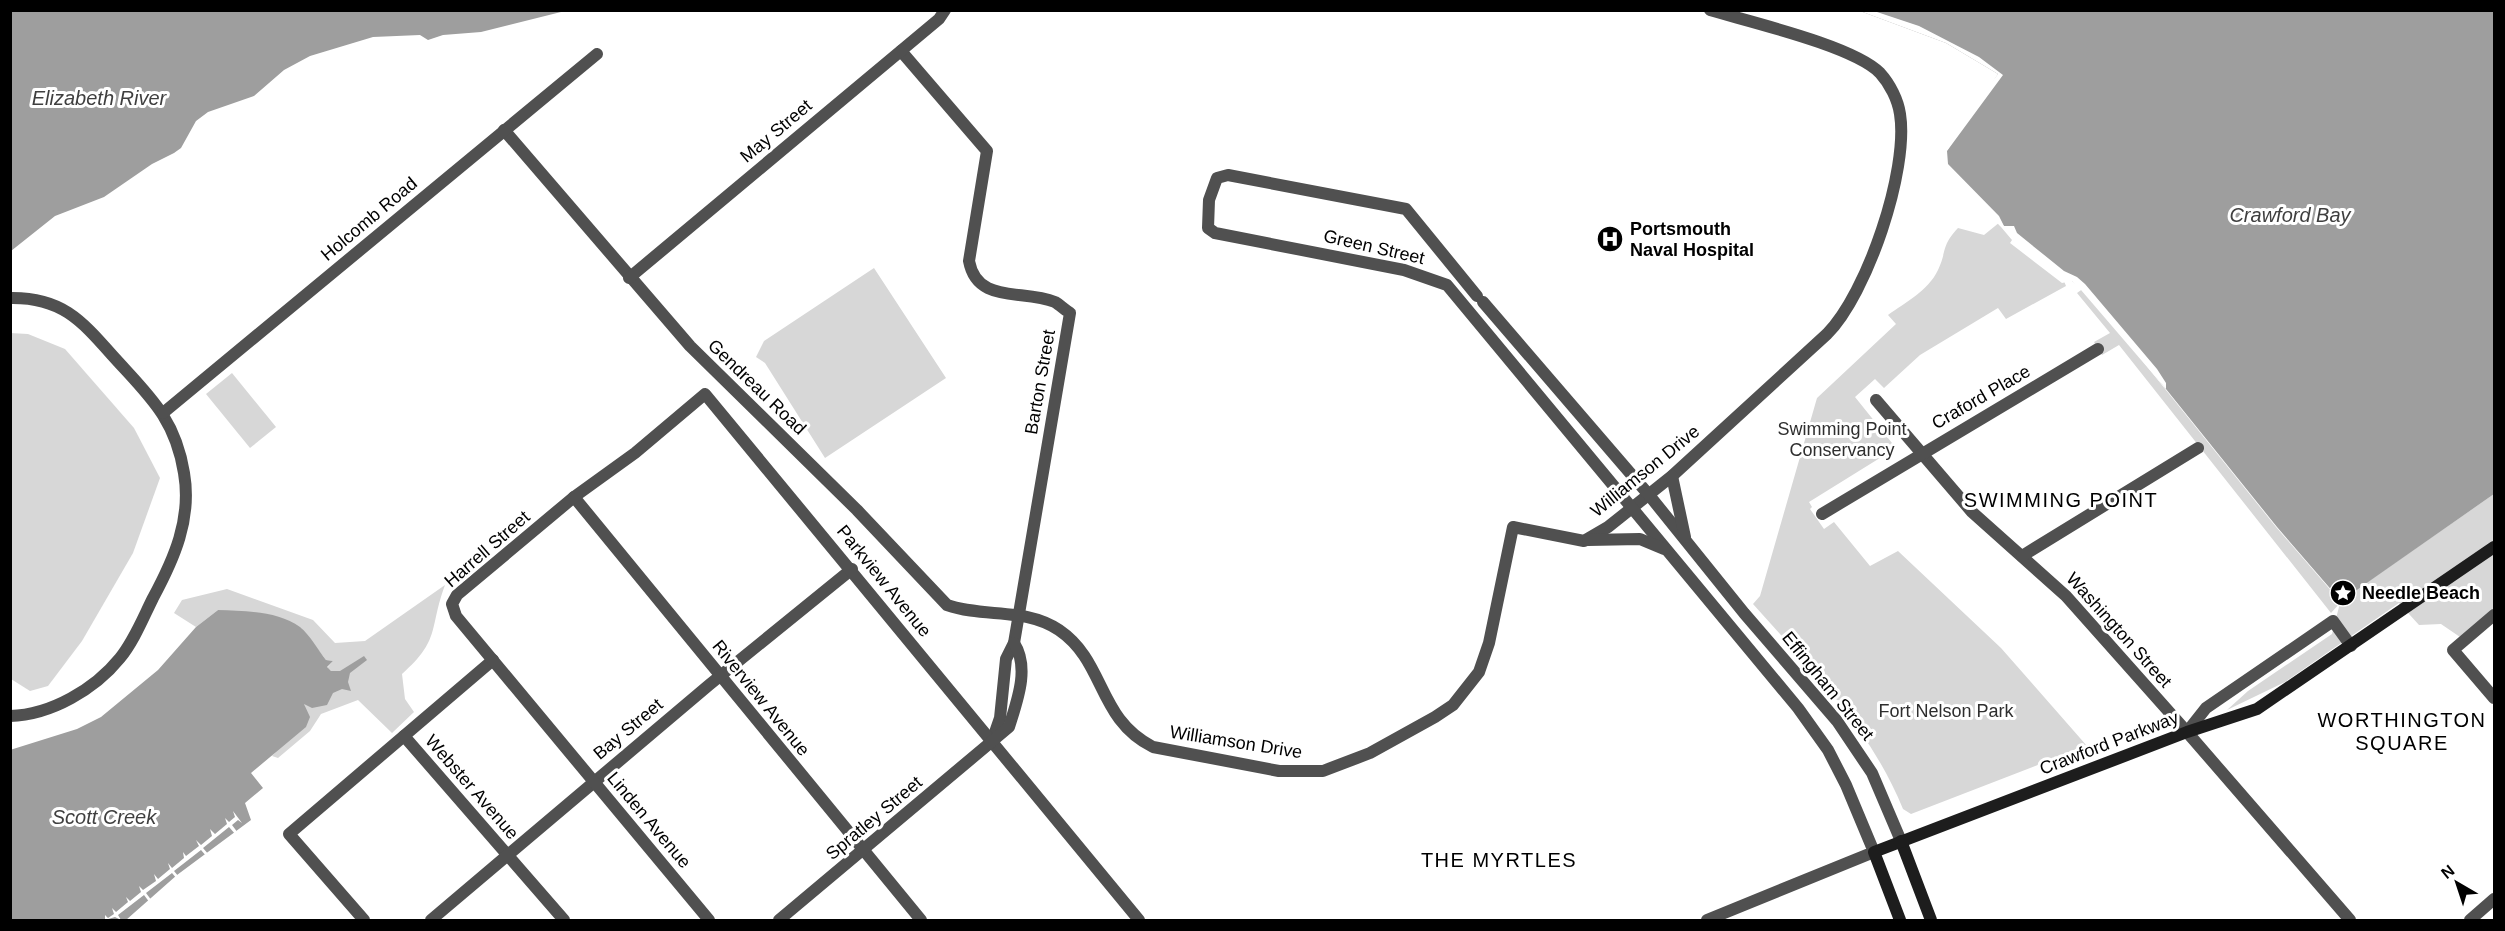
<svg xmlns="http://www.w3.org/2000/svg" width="2505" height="931" font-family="Arial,sans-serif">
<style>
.green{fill:#d7d7d7}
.water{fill:#9e9e9e}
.pier{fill:#fff}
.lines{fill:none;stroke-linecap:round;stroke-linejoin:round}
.minor{stroke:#505050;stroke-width:12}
.tertiary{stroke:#505050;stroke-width:12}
.secondary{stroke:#1d1d1d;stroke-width:12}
.labels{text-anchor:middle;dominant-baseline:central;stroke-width:6;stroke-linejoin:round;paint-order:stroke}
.street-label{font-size:18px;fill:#000;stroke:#fff}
.poi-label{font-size:18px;font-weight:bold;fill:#000;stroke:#fff;text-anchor:start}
.park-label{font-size:18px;fill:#2e2e2e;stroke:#fff}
.water-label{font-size:20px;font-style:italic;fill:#3f3f3f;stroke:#fff}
.neighbourhood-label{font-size:20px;letter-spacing:1.5px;fill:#000;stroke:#fff}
</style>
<rect width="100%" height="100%" fill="#fff"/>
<g class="green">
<path d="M2000 222 2064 281 2066 286 2006 319 1998 308 1920 355 1884 388 1875 379 1855 397 1896 448 1809 502 1812 507 1810 509 1824 529 1834 522 1870 566 1898 551 2001 648 2087 746 1911 814 1903 809C1870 728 1810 668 1753 604L1760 596 1817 398 1896 324 1888 315C1906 302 1928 291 1938 270 1947 251 1941 246 1958 228L1984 235Z"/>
<polygon points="874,268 946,378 825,458 765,363 756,357 764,341"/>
<polygon points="2084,288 2276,527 2340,601 2494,494 2494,608 2460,637 2441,624 2419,625 2399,603 2285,682 2227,710 2248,691 2332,634 2340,603 2331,613 2119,345 2102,355 2094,342 2110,333 2077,293"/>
<polygon points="10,333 28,334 65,349 134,428 160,478 133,553 82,641 48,686 30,691 11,679"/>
<polygon points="232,373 276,427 250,448 206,394"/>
<path d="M445 585C429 628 441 640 402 674L405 699 414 712 392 733 358 700 321 714 310 731 278 758 272 756 307 717 304 704 331 671 327 668 333 661 326 660 301 628 218 610 196 627 174 613 182 600 227 589 313 620 335 643 365 641Z"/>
</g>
<g class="water">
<polygon points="11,11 579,11 501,32 431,42 396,37 336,50 288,71 270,90 210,115 198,124 175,158 156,165 100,203 60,217 11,256"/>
<polygon points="1860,11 2494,11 2494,494 2341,601 2277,527 2092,297 2004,226 1940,161 1998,74 1946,43"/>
<path d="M218 610C244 611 278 611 300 627 310 635 318 650 326 660L333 661 327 667 331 671H340L364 656 367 660 350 673 348 682 351 691 342 689 333 693 327 705 312 708 304 704 310 717 306 727 251 773 263 788 245 803 251 820 177 875 126 920H11L10 750 77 729 101 717 158 670 196 627Z"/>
</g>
<g class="pier">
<polygon points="565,11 582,11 580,13 475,41 436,42 429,51 416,41 396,40 337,53 299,70 289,74 272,92 250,106 212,118 201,126 194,143 177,160 157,168 101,206 61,220 18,257 10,259 11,251 55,216 104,197 152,164 174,153 181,148 196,121 208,112 254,96 284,70 310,56 373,37 420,35 428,40 443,35 481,32"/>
<polygon points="1860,11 1874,11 1919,26 1979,57 2003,75 1947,151 1948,164 1999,216 2004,226 2014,226 2017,233 2064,271 2077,277 2085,284 2157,369 2166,383 2166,389 2081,290 2072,281 2062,283 2010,243 2012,240 2001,227 1937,162 1938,152 1998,74 1946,43"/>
<polygon points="233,811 242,823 238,820 232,825 238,833 236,835 229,827 203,848 209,855 207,857 201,850 174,871 179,877 177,879 172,873 146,893 152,901 150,903 144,895 118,915 121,920 115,917 105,920 105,915 108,918 114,914 112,908 116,912 128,902 126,897 130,901 141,892 139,886 143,890 156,881 154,874 158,879 170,869 168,863 172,868 184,858 183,852 186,856 199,846 196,840 201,845 212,836 210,829 215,834 227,824 225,818 229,822 235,817"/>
</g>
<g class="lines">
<g class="minor">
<path d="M901 51 987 151 969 261C977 304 1022 289 1055 302 1060 305 1065 310 1070 313L1014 643 1006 659 1000 718 991 744"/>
<path d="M504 130 690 346 857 510 947 605C984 618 1025 607 1059 630 1106 662 1097 719 1153 747L1279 771H1323L1370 753 1435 717 1453 705 1479 672 1489 643 1513 527 1584 541 1608 527 1672 476 1827 334C1867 294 1909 170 1900 114 1898 100 1890 84 1880 73 1854 46 1750 22 1710 10"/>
<polyline points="629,278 939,19 945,10"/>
<polyline points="1477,296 1406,209 1228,175 1217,178 1209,200 1208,228 1215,233 1404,270 1447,285 1798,708 1828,750 1846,785 1874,852 1707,920"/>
<path d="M10 298C61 297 81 320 112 355 148 395 175 417 184 473 192 519 174 559 153 598 143 618 134 641 120 658 95 689 51 715 10 716"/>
<polyline points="1483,302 1649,495 1744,613 1837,721 1872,773 1901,841"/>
<polyline points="1876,400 1972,512 2066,596 2187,732 2206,708 2333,621 2351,646"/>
<polyline points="163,413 597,54"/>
<polyline points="1672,476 1685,537"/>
<polyline points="574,497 921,920"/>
<polyline points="1822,514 2098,349"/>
<polyline points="1588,540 1640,539 1664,549"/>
<polyline points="2022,556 2198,448"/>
<polyline points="2494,615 2453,650 2494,698"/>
<polyline points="404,736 564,920"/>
<polyline points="364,920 289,834 493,660"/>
<polyline points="431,920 709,685 852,569"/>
<polyline points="709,920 456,616 452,604 457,595 574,497 635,453 705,394 1139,920"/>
<path d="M779 920 1009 727C1017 701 1030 668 1014 643"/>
<polyline points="2470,920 2494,899"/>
</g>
<polyline class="tertiary" points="2187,732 2350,920"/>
<g class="secondary">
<polyline points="1901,841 1931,920"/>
<polyline points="1900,920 1874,852 2187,732 2257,709 2494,547"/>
</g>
</g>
<defs>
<symbol id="hospital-disc" viewBox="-11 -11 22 22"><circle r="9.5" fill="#000" stroke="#fff"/><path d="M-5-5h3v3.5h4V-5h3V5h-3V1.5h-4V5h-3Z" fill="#fff"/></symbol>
<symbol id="sight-disc" viewBox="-11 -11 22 22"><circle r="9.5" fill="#000" stroke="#fff"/><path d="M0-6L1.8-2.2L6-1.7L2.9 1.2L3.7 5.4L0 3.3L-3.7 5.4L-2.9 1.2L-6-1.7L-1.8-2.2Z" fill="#fff"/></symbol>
</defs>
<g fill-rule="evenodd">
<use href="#hospital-disc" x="1595" y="224" width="30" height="30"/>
<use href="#sight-disc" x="2328" y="578" width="30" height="30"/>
</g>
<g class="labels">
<g class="street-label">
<text transform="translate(776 131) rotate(-40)">May Street</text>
<text transform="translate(369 219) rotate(-40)">Holcomb Road</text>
<text transform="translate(1374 247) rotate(13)">Green Street</text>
<text transform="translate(1040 382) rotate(-80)">Barton Street</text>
<text transform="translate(757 387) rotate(44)">Gendreau Road</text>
<text transform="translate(1981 397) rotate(-30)">Craford Place</text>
<text transform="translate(1645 471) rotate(-39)">Williamson Drive</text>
<text transform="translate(487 549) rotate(-41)">Harrell Street</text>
<text transform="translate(884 581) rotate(51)">Parkview Avenue</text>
<text transform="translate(2119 630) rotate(48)">Washington Street</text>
<text transform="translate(1828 686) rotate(51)">Effingham Street</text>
<text transform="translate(761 698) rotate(51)">Riverview Avenue</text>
<text transform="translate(628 729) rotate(-40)">Bay Street</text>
<text transform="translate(1236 742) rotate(9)">Williamson Drive</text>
<text transform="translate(2109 743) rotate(-21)">Crawford Parkway</text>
<text transform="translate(472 787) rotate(49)">Webster Avenue</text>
<text transform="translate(874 818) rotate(-40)">Spratley Street</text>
<text transform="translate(649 820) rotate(50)">Linden Avenue</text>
</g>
<g class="poi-label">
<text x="1630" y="229">Portsmouth<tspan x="1630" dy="21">Naval Hospital</tspan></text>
<text x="2362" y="593">Needle Beach</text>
</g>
<g class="park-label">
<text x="1842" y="429">Swimming Point<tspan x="1842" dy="21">Conservancy</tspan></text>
<text x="1946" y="711">Fort Nelson Park</text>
</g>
<g class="water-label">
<text x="99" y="98">Elizabeth River</text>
<text x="2290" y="215">Crawford Bay</text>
<text x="104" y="817">Scott Creek</text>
</g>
<g class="neighbourhood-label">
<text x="2061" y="500">SWIMMING POINT</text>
<text x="2402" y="720">WORTHINGTON<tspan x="2402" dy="23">SQUARE</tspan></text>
<text x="1499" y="860">THE MYRTLES</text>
</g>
</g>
<rect width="2505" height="931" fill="none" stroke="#000000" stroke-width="24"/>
<g transform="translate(2457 883) rotate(321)" stroke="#ffffff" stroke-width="4.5" paint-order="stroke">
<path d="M0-4.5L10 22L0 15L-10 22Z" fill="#000000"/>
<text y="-9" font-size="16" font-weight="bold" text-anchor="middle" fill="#000000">N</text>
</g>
</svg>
